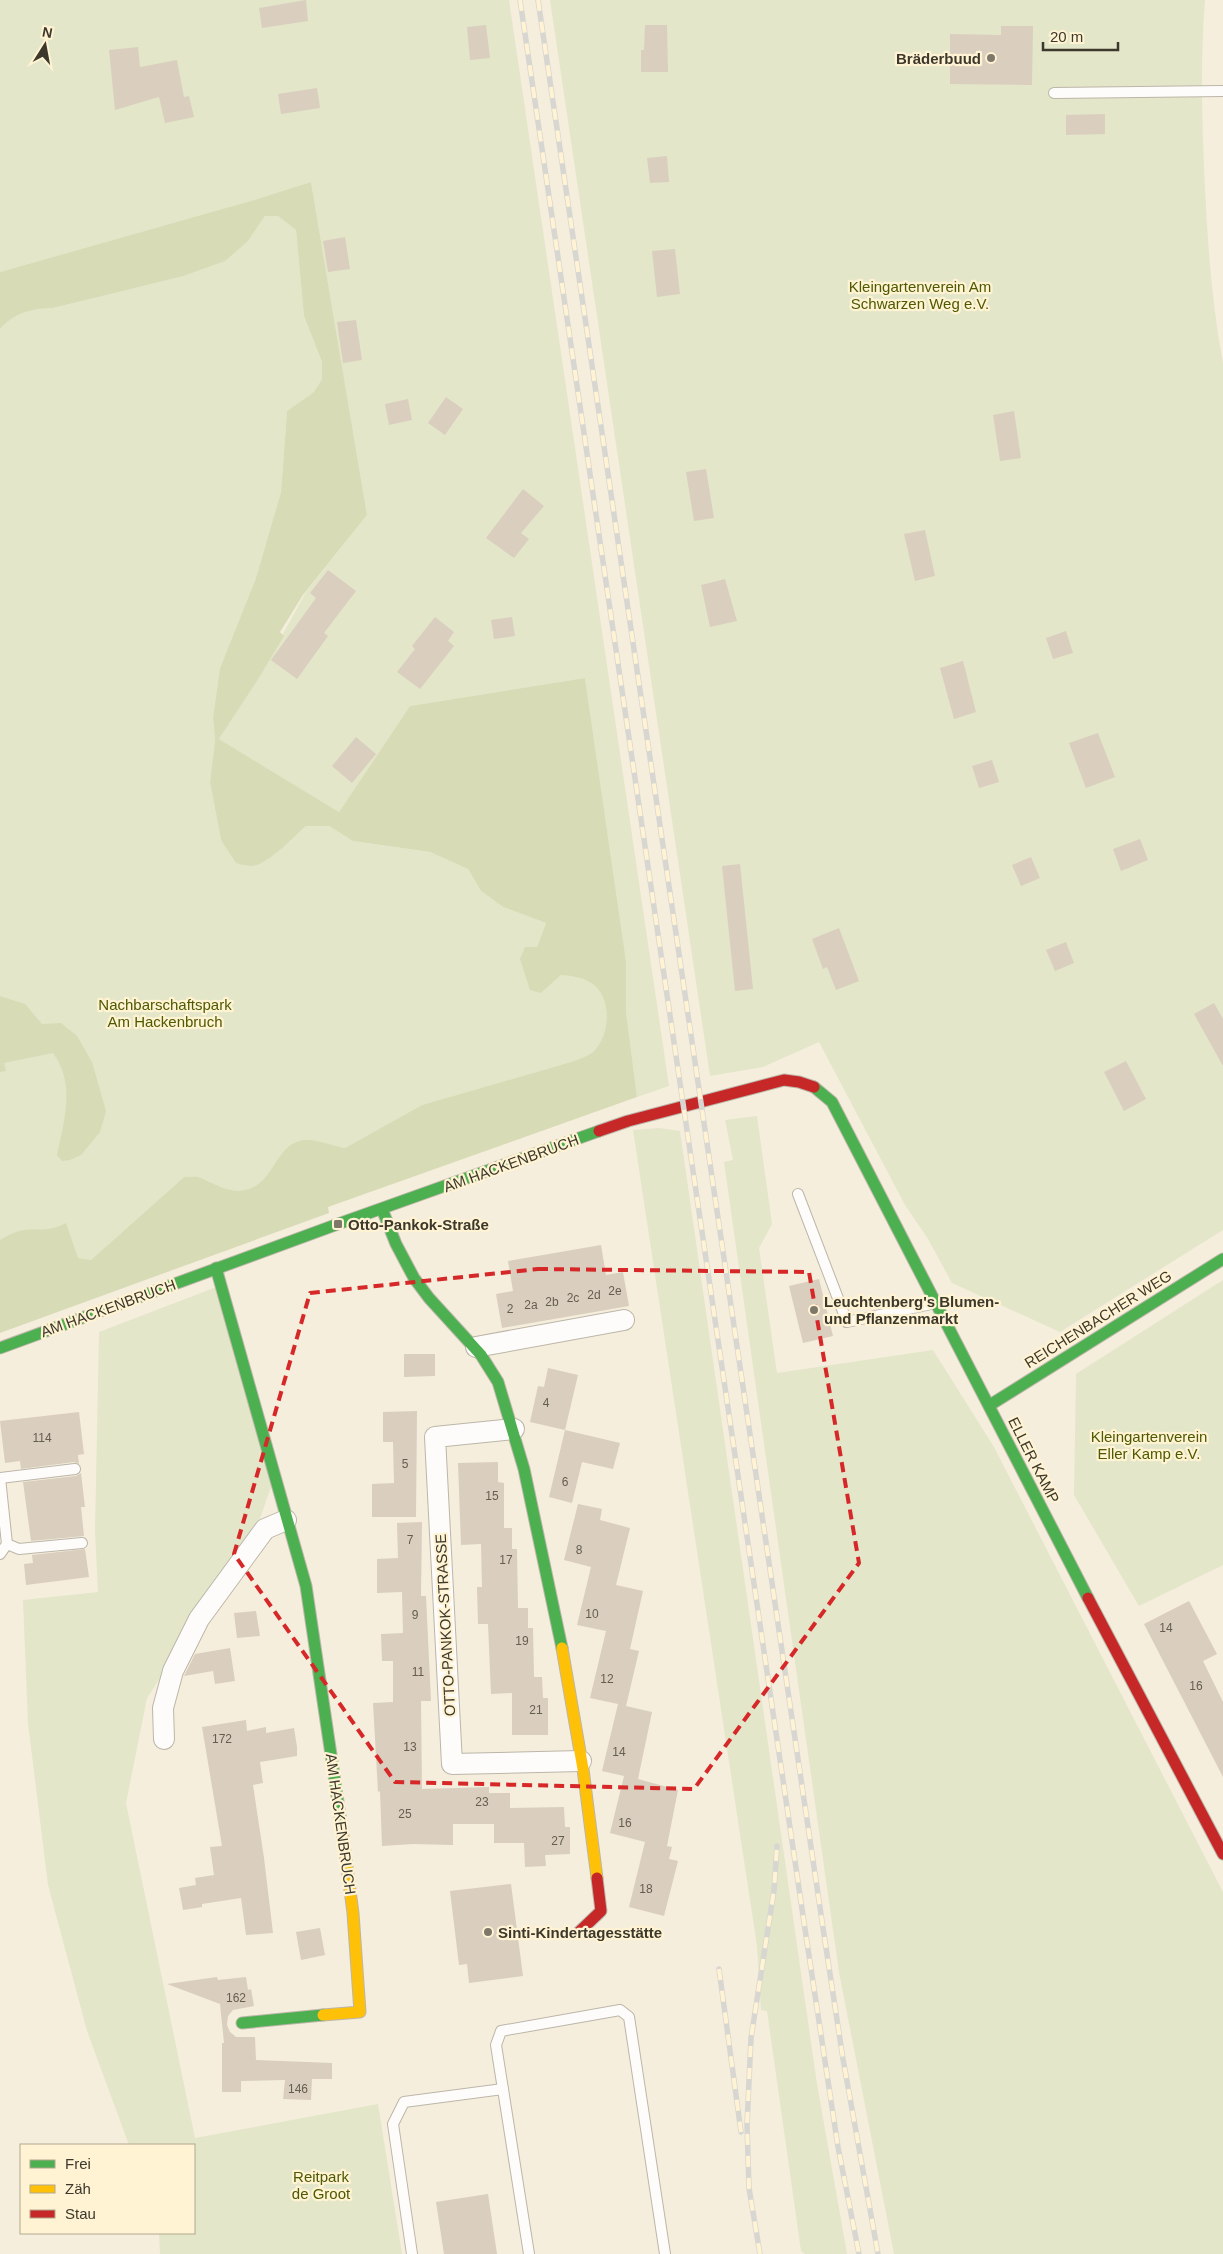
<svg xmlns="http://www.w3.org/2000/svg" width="1223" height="2254" font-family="Helvetica,sans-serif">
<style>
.green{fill:#e3e6c8}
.forest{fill:#d7dbb6}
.building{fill:#dacebf}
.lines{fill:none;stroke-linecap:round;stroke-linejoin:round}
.lane-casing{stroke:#bcb6a9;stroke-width:12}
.street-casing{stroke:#bcb6a9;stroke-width:22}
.fast-casing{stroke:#bcb6a9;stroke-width:13}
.slow-casing{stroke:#bcb6a9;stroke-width:13}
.jam-casing{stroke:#bcb6a9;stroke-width:13}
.lane{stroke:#fefcfa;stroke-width:10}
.street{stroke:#fefcfa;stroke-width:20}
.fast{stroke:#4caf50;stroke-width:11}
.slow{stroke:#ffc107;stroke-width:11}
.jam{stroke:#c62828;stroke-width:11}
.rail-casing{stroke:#d8d6d1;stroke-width:5.5}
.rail{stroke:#fff3d3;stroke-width:4;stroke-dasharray:11;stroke-linecap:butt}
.marked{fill:none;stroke:#d62828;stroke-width:4;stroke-dasharray:10 6;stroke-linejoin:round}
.poi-dot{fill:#7d7869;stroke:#fff3d3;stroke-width:2}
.labels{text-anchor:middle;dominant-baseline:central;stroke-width:4.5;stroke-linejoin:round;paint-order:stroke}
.number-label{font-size:12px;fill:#645e50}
.poi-label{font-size:15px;font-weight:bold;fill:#3c382b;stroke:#fff3d3;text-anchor:start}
.park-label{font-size:15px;fill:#4d5a01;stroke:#fff3d3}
.street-label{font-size:15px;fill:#3c382b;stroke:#fff3d3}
</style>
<rect width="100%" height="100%" fill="#f5eedd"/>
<g class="green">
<polygon points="0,0 509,0 669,1086 637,1097 626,1011 626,961 585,678 410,706 339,812 219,739 257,681 306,592 367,515 311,182 254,200 0,272"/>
<path d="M550 0H1205C1200 63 1202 126 1205 189 1208 248 1212 305 1223 363V1230L1060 1332 952 1283 928 1239 905 1205 819 1042 763 1067 710 1076Z"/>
<path d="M265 216H278L296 230 304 316 322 362V379L314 392 287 411 281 492 256 578 220 668 213 717 215 740 210 782 221 840 245 866C270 864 289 842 306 826H329L353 841 430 852 468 869 481 891 503 907 546 923 537 947 541 993 561 975C571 976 582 977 591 983 613 997 610 1036 593 1052 587 1057 578 1059 571 1062L422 1105 345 1148C335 1146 313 1138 303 1140 276 1144 275 1179 251 1188 232 1196 216 1184 199 1177 195 1176 189 1177 184 1177L91 1260 78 1258 55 1229 23 1230 0 1240V329L8 320 22 312 38 308H53L135 287 235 251 248 241Z"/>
<polygon points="757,1116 772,1224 759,1248 777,1373 933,1350 994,1447 1223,1892 1223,2254 894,2254 839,1972 724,1162 733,1160 725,1120"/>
<polygon points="659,1128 680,1131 817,2084 847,2254 805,2254 801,2251 767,2011 761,2010 757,1946 633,1130"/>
<polygon points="1223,1280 1223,1565 1139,1606 1074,1495 1076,1374"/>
<polygon points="219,1286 272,1484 254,1536 147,1698 126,1803 195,2138 378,2104 402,2254 160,2254 159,2233 194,2233 194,2145 129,2145 87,2031 48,1885 28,1723 23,1600 98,1592 95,1532 99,1332"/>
</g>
<g class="forest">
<path d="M311 182 367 515 303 595 280 632 284 636 257 681 219 739 339 812 410 706 585 678 626 961V1011L637 1097 328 1207 329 1213 0 1333V1240C7 1236 14 1232 23 1230 40 1228 50 1232 66 1223L78 1258 91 1260 184 1177C189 1177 195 1176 199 1177 216 1184 232 1196 251 1188 275 1179 276 1144 303 1140 313 1138 335 1146 345 1148L422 1105 571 1062C578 1059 587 1057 593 1052 610 1036 613 997 591 983 582 977 571 976 561 975L541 993 530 990 520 959 525 947H537L546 923 503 907 481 891 468 869 430 852 353 841 329 826H306C293 838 275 857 259 864 252 868 243 865 236 863L221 840 210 782 215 740 213 717 220 668 256 578 281 492 287 411 314 392 322 379V362L304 316 296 230 278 216H265L248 241 225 261 183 276 53 308C32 308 14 313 0 329V272L254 200Z"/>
<path d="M0 996 25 1004 42 1024 61 1023 77 1036 92 1062 106 1111 100 1132 81 1155 70 1160 62 1161 57 1155C64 1120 76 1084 53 1053L4 1063 6 1071 0 1072Z"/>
</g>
<g class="building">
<polygon points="306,0 308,21 262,28 259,8"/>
<polygon points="486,25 490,58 470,60 467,27"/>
<polygon points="645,25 667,25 668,72 641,72 641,50 644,50"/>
<polygon points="1001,26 1033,26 1032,85 950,84 950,34 1001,35"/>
<polygon points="138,47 140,67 177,60 184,97 189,96 194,117 165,123 159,97 115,110 109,50"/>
<polygon points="317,88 320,108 281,114 278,94"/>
<polygon points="1105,114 1105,134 1066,135 1066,115"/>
<polygon points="667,156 669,182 650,183 647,158"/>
<polygon points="345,237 350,269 328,272 323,241"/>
<polygon points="675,249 680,294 657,297 652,251"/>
<polygon points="356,320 362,360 343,363 337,322"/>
<polygon points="446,397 463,409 445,435 428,423"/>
<polygon points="408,399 412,420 389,425 385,404"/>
<polygon points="1014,411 1021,458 1000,461 993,415"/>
<polygon points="706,469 714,518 694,521 686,472"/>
<polygon points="523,489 544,506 521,533 529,539 514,558 486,538"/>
<polygon points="925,530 935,576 915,581 904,534"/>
<polygon points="328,570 356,591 324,633 328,636 297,679 271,660 316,598 310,593"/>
<polygon points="725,579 737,621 710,627 701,585"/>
<polygon points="435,617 454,632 448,641 454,646 420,689 397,672 415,649 412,646"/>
<polygon points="512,617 515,636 494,639 491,620"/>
<polygon points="1066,631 1073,653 1053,659 1046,638"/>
<polygon points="963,661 976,712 954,719 940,668"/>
<polygon points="1098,733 1115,777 1086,788 1069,743"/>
<polygon points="356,737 376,754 352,783 332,766"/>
<polygon points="992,760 999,782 979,788 972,766"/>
<polygon points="1140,839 1148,860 1121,871 1113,849"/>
<polygon points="1031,857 1040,878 1021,886 1012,865"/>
<polygon points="740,864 753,989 735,991 722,866"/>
<polygon points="839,928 859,981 836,990 827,967 823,969 812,939"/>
<polygon points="1066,942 1074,963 1055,971 1046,950"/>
<polygon points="1214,1003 1223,1019 1223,1066 1194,1014"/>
<polygon points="1126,1061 1146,1099 1124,1111 1104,1072"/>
<polygon points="601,1245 606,1275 623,1272 629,1306 502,1328 496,1294 513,1291 508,1261"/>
<polygon points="819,1279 833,1336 803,1343 789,1286"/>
<polygon points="404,1354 435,1354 435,1376 404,1377"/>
<polygon points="548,1368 578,1375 565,1430 530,1422 538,1386 544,1387"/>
<polygon points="417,1411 416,1517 372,1517 372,1484 394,1483 393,1442 383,1442 383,1412"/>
<polygon points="79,1412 84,1454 78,1455 79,1464 74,1462 21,1469 20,1461 5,1463 0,1421"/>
<polygon points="565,1430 620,1443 613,1469 582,1462 572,1503 549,1497"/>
<polygon points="498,1462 498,1482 504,1483 504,1528 512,1528 512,1549 517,1549 518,1608 528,1608 528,1628 533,1628 534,1677 542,1677 543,1698 548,1698 548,1735 512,1735 512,1693 491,1694 488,1624 478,1624 477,1587 482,1587 481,1544 461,1545 458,1463"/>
<polygon points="81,1473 85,1507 81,1507 84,1536 31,1541 23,1482 76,1476"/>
<polygon points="578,1504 602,1509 600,1520 630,1528 616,1585 643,1591 630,1649 639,1651 626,1706 652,1712 638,1779 678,1790 667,1846 672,1847 669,1859 678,1861 664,1916 629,1907 645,1842 610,1833 624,1776 602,1771 618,1704 590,1698 606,1631 577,1625 591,1567 564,1560"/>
<polygon points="422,1522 421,1596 426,1596 431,1701 421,1701 422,1789 489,1787 489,1793 510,1793 510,1808 564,1807 565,1827 570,1827 570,1854 545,1855 546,1866 525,1867 524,1843 494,1843 494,1824 453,1824 453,1845 413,1844 382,1846 380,1791 378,1792 373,1703 393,1702 393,1661 382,1661 381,1634 403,1633 402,1592 377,1593 377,1559 398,1558 397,1523"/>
<polygon points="85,1549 89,1577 26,1585 24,1564 33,1563 32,1555"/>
<polygon points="1189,1601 1217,1654 1203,1661 1223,1702 1223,1777 1144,1624"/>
<polygon points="256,1611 260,1636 237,1638 234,1613"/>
<polygon points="230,1648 235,1681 215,1684 213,1671 184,1676 195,1654"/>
<polygon points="246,1720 247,1731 266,1727 266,1733 294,1728 297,1747 297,1756 260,1762 263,1783 253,1785 264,1858 273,1933 246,1935 241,1898 202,1904 202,1907 183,1910 179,1888 196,1885 195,1878 214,1875 210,1847 222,1846 202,1727"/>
<polygon points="511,1884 523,1976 469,1983 467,1964 459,1965 450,1891"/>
<polygon points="320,1928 325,1955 301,1960 296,1932"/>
<polygon points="217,1977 218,1980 246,1977 248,1990 251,1989 254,2006 233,2010 228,2016 227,2025 230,2032 236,2037 255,2037 256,2060 332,2063 332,2079 312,2079 311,2100 283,2099 285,2080 241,2081 241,2092 222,2092 222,2043 224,2043 220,2004 167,1984"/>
<polygon points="488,2194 497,2254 444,2254 436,2202"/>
</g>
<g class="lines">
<defs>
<g id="lane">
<polyline points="1054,93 1223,91"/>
<polyline points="798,1194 847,1322 936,1303"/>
<polyline points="0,1478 75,1469"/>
<polyline points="7,1544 19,1549 82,1543"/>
<polyline points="0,1554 7,1544 0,1478"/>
<polyline points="412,2254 393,2124 404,2102 503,2089"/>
<polyline points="529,2254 496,2045 501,2031 620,2010 629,2017 665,2254"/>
</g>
<g id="street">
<polyline points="476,1347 624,1320"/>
<polyline points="514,1429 435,1437 452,1764 581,1761"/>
<polyline points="164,1739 163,1708 173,1671 199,1619 265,1529 286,1520"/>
</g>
<g id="fast">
<polyline points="814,1087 832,1102 1088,1598"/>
<polyline points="382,1209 396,1244 414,1278 429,1298 481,1355 498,1382 524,1469 562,1648"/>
<polyline points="216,1268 306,1586 342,1829"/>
<polyline points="0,1348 338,1224 599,1131"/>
<polyline points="990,1405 1223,1259"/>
<polyline points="242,2023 323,2015"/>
</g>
<g id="slow">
<polyline points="562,1648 583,1769 597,1878"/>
<polyline points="323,2015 360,2012 353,1913 342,1829"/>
</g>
<g id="jam">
<polyline points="599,1131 628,1121 784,1080 799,1082 814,1087"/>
<polyline points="1088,1598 1223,1854"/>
<polyline points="578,1933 601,1911 597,1878"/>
</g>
</defs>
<use href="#lane" class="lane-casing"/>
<use href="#street" class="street-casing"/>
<use href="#fast" class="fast-casing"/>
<use href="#slow" class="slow-casing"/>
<use href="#jam" class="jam-casing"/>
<use href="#lane" class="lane"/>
<use href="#street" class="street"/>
<use href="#fast" class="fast"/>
<use href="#slow" class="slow"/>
<use href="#jam" class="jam"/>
<defs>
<g id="rail">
<polyline points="520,0 805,1929 838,2147 859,2254"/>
<polyline points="538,0 823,1928 843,2059 878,2254"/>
<polyline points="719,1969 741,2132"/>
<polyline points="760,2254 749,2188 747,2125 751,2038 774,1890 777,1846"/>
</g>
</defs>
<use href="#rail" class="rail-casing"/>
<use href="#rail" class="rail"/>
</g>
<path class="marked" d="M538 1269 809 1272 859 1563 694 1789 395 1782 234 1554 310 1293Z"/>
<g class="poi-dot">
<circle cx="991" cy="58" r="5"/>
<rect x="333" y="1219" width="10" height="10" rx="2.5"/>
<circle cx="814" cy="1310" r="5"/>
<circle cx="488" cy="1932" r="5"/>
</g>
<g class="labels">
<g class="number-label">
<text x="615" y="1291">2e</text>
<text x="594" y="1295">2d</text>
<text x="573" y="1298">2c</text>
<text x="552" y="1302">2b</text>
<text x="531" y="1305">2a</text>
<text x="510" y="1309">2</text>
<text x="546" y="1403">4</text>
<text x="42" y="1438">114</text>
<text x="405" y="1464">5</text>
<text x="565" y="1482">6</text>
<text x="492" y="1496">15</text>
<text x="410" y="1540">7</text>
<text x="579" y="1550">8</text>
<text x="506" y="1560">17</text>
<text x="592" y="1614">10</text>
<text x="415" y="1615">9</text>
<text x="1166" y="1628">14</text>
<text x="522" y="1641">19</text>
<text x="418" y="1672">11</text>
<text x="607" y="1679">12</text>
<text x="1196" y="1686">16</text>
<text x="536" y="1710">21</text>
<text x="222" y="1739">172</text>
<text x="410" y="1747">13</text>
<text x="619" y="1752">14</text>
<text x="482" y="1802">23</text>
<text x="405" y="1814">25</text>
<text x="625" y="1823">16</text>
<text x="558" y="1841">27</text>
<text x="646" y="1889">18</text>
<text x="236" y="1998">162</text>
<text x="298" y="2089">146</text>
</g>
<g class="poi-label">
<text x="981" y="58" text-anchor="end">Bräderbuud</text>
<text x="348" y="1224">Otto-Pankok-Straße</text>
<text x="824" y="1301">Leuchtenberg's Blumen-<tspan x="824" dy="17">und Pflanzenmarkt</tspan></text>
<text x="498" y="1932">Sinti-Kindertagesstätte</text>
</g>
<g class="park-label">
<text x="920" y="286">Kleingartenverein Am<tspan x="920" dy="17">Schwarzen Weg e.V.</tspan></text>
<text x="165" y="1004">Nachbarschaftspark<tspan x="165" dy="17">Am Hackenbruch</tspan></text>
<text x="1149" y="1436">Kleingartenverein<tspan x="1149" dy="17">Eller Kamp e.V.</tspan></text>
<text x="321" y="2176">Reitpark<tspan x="321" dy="17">de Groot</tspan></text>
</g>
<g class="street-label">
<text transform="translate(511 1163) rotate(-20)">AM HACKENBRUCH</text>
<text transform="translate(108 1308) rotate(-20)">AM HACKENBRUCH</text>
<text transform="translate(1098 1319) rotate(-32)">REICHENBACHER WEG</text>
<text transform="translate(1034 1460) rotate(63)">ELLER KAMP</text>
<text transform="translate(445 1625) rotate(-93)">OTTO-PANKOK-STRASSE</text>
<text transform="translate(341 1824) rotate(82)">AM HACKENBRUCH</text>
</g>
</g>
<rect x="20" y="2144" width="175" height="90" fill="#fff3d3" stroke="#b1a890"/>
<rect x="30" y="2160" width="25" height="8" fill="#4caf50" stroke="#b1a890"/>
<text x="65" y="2169" font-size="15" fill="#3c382b">Frei</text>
<rect x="30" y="2185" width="25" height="8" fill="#ffc107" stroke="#b1a890"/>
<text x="65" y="2194" font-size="15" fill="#3c382b">Zäh</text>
<rect x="30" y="2210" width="25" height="8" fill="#c62828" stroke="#b1a890"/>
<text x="65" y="2219" font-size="15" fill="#3c382b">Stau</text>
<g transform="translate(45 45) rotate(11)" stroke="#fff3d3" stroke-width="4" paint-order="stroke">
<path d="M0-4L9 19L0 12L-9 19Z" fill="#3c382b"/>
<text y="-8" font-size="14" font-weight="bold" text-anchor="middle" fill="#3c382b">N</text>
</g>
<path d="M1043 42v8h75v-8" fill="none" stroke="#3c382b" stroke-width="2.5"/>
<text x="1050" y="42" font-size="15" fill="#3c382b" stroke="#fff3d3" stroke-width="4" paint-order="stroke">20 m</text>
</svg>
